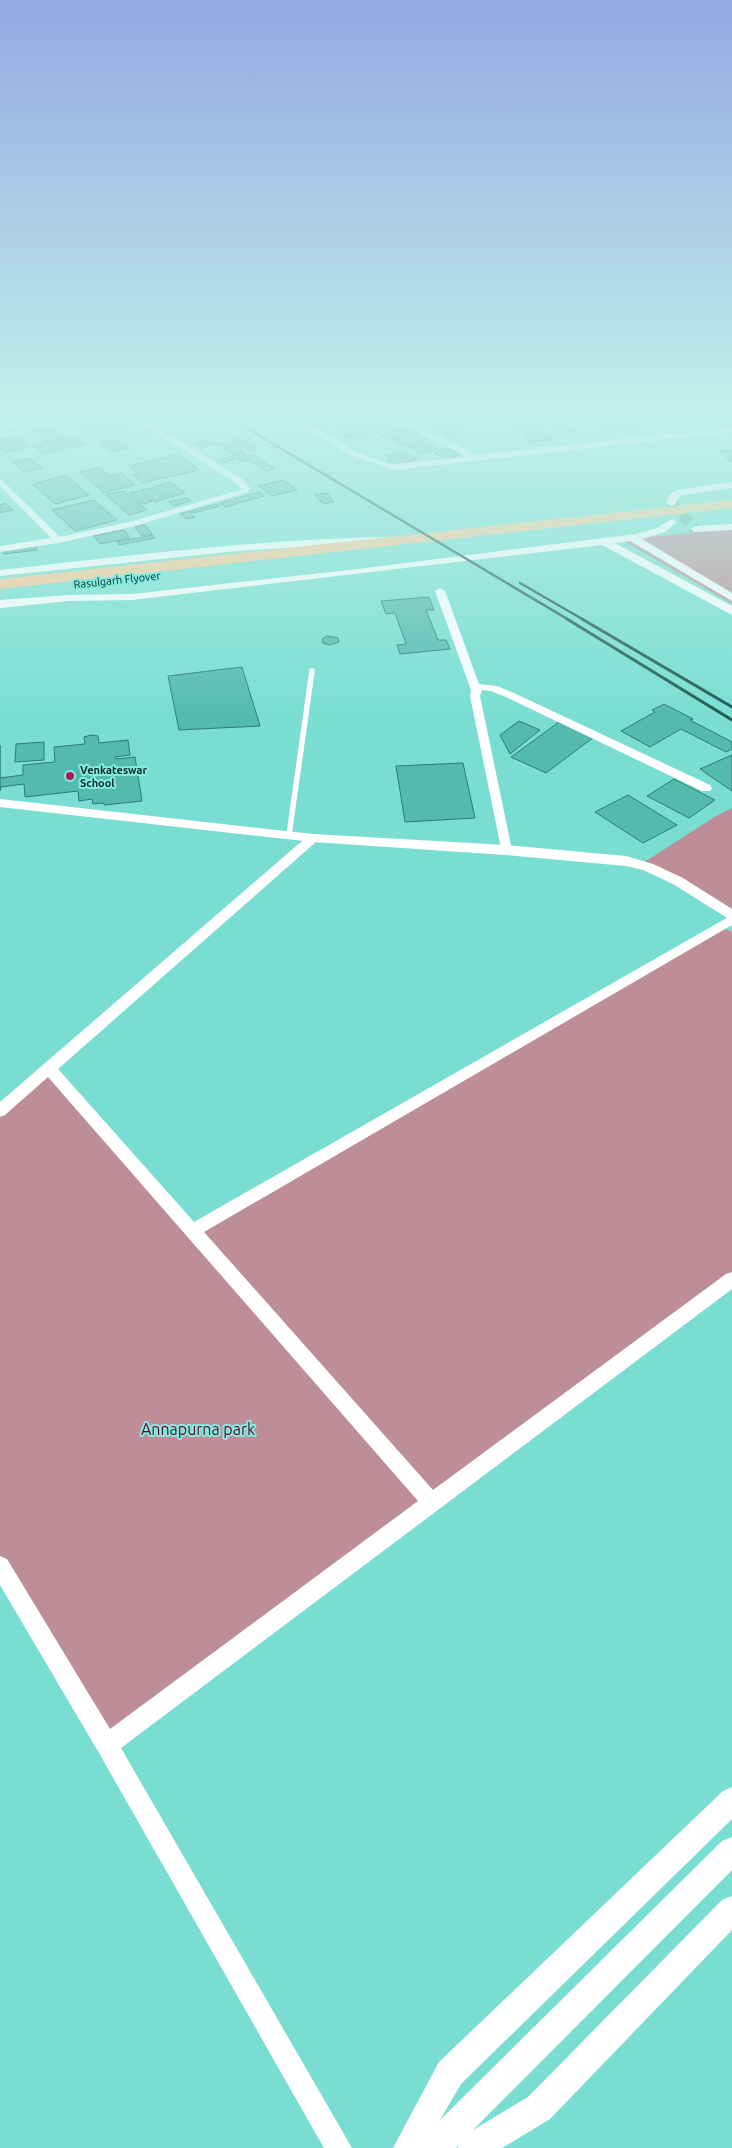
<svg xmlns="http://www.w3.org/2000/svg" width="732" height="2148" font-family="Ubuntu,sans-serif">
<style>
.green{fill:#bd8e98}
.building{fill:#54baae;stroke:#2c7b72}
.lines{fill:none;stroke-linecap:round;stroke-linejoin:round}
.tertiary-tunnel{stroke:#61baaf;stroke-width:11;stroke-dasharray:11 5;stroke-linecap:butt}
.service{stroke:#fff;stroke-width:5.5}
.minor{fill:#fff;fill-rule:evenodd}
.tertiary{fill:#fff;fill-rule:evenodd}
.trunk{fill:#fcc68f;fill-rule:evenodd}
.rail-far1{stroke:#205b54;stroke-width:2.5}
.rail{stroke:#205b54;stroke-width:3}
.poi-dot{fill:#aa1952;stroke:#86ebde;stroke-width:2}
.labels{text-anchor:middle;dominant-baseline:central;stroke-width:4;stroke-linejoin:round;paint-order:stroke}
.far-street-label{font-size:11px;fill:#002c27;stroke:#86ebde}
.far-poi-label{font-size:11px;font-weight:bold;fill:#002c27;stroke:#86ebde;text-anchor:start}
.near-park-label{font-size:16px;fill:#64052c;stroke:#86ebde}
</style>
<rect width="100%" height="100%" fill="#79ded1"/>
<g class="green">
<polygon points="732,528 732,604 622,540"/>
<polygon points="732,808 732,915 643,863 716,816"/>
<polygon points="721,925 732,933 732,1278 107,1744 0,1565 0,1111 49,1069 194,1231"/>
</g>
<g class="building">
<polygon points="80,417 118,417 130,426 92,435 72,418"/>
<polygon points="323,417 340,417 345,419 322,426 315,422 310,424 306,422"/>
<polygon points="358,417 387,417 360,426 348,420"/>
<polygon points="512,417 536,417 551,440 527,441"/>
<polygon points="669,417 695,417 697,419 673,421"/>
<polygon points="623,418 636,428 616,432 612,428 602,429 597,424 614,424 612,422"/>
<polygon points="570,419 578,431 557,432 554,428 559,428 556,423 560,423 559,420"/>
<polygon points="346,420 357,426 348,429 336,423"/>
<polygon points="449,422 463,428 452,431 463,436 455,439 427,426"/>
<polygon points="382,423 392,428 376,433 366,428"/>
<polygon points="405,426 417,432 391,440 380,435"/>
<polygon points="52,427 65,438 46,442 33,431"/>
<polygon points="361,431 369,435 353,440 344,436"/>
<polygon points="417,434 427,439 406,446 395,441"/>
<polygon points="76,436 85,444 43,454 34,446"/>
<polygon points="9,438 21,449 5,453 0,449 0,440"/>
<polygon points="21,438 31,446 23,448 13,439"/>
<polygon points="238,438 256,449 249,451 231,440"/>
<polygon points="211,439 217,443 200,447 193,443"/>
<polygon points="119,440 129,448 110,452 101,443"/>
<polygon points="228,442 243,451 232,454 217,445"/>
<polygon points="426,442 438,449 421,454 408,447"/>
<polygon points="446,448 461,454 449,459 434,453"/>
<polygon points="732,450 732,462 731,462 720,451"/>
<polygon points="402,451 418,459 401,464 386,461 391,459 386,456"/>
<polygon points="243,453 247,455 223,463 219,460"/>
<polygon points="180,454 199,470 142,483 132,475 138,474 129,466"/>
<polygon points="253,455 257,458 275,469 266,471 248,460 242,462 238,459"/>
<polygon points="30,458 42,468 24,472 13,462"/>
<polygon points="100,467 110,476 121,473 135,485 104,493 80,472"/>
<polygon points="66,475 89,495 55,504 33,484"/>
<polygon points="284,480 297,490 272,496 259,486"/>
<polygon points="170,482 185,493 167,498 153,487"/>
<polygon points="151,488 165,499 155,502 141,490"/>
<polygon points="123,491 147,510 129,515 106,495"/>
<polygon points="139,491 152,501 143,504 129,493"/>
<polygon points="259,492 264,496 239,503 234,499"/>
<polygon points="327,493 334,502 323,504 315,495"/>
<polygon points="187,498 191,501 174,506 169,502"/>
<polygon points="94,500 117,520 75,531 52,510"/>
<polygon points="232,500 237,504 225,507 220,503"/>
<polygon points="6,503 13,510 0,513 0,505"/>
<polygon points="217,504 220,506 194,513 191,511"/>
<polygon points="189,511 195,517 187,519 180,514"/>
<polygon points="145,525 152,534 142,536 135,527"/>
<polygon points="124,530 130,538 100,544 94,536"/>
<polygon points="153,535 155,538 119,545 117,542"/>
<polygon points="35,546 37,550 4,554 3,550"/>
<polygon points="429,597 434,610 426,610 438,640 446,640 450,649 400,654 397,645 406,644 395,613 386,614 381,601"/>
<polygon points="327,636 338,638 339,642 330,645 323,643 322,639"/>
<polygon points="242,667 260,726 179,730 168,676"/>
<polygon points="664,704 693,719 690,720 732,742 732,749 726,752 681,729 650,747 621,731 655,712 652,710"/>
<polygon points="519,721 540,730 510,754 500,735"/>
<polygon points="559,722 594,737 546,773 511,757"/>
<polygon points="91,735 98,736 99,743 128,740 130,755 115,757 116,759 135,757 142,801 104,805 104,803 93,804 92,799 79,801 78,791 25,797 24,784 1,787 0,791 0,745 0,778 23,775 23,765 55,762 54,747 85,744 84,737"/>
<polygon points="44,742 44,760 15,762 16,744"/>
<polygon points="732,755 732,791 700,769"/>
<polygon points="463,763 475,818 405,822 396,766"/>
<polygon points="674,779 715,800 689,818 647,796"/>
<polygon points="628,795 677,825 643,843 595,812"/>
</g>
<g class="lines">
<polyline class="tertiary-tunnel" points="671,503 695,529"/>
<polyline class="service" points="289,835 312,671"/>
<g class="minor">
<polygon points="44,417 57,417 0,431 0,427"/>
<polygon points="131,417 140,417 242,479 250,488 248,492 135,526 58,543 0,552 0,546 51,538 0,486 0,478 60,537 133,521 240,490 241,488 236,483"/>
<polygon points="286,417 295,417 357,452 383,462 395,464 467,457 389,417 399,417 477,455 660,435 645,417 653,417 667,435 732,428 732,432 395,470 351,455"/>
<polygon points="440,588 445,591 479,684 497,686 514,693 710,785 712,788 710,791 702,791 506,697 491,691 482,690 480,696 512,850 510,853 502,853 470,696 471,690 435,591"/>
<polygon points="313,834 319,838 317,841 58,1069 194,1222 732,915 732,925 204,1232 433,1490 726,1274 732,1272 732,1289 121,1748 352,2148 324,2148 99,1753 0,1585 0,1556 7,1559 110,1729 418,1501 48,1077 5,1115 0,1117 0,1102 309,835"/>
</g>
<g class="tertiary">
<polygon points="732,482 732,488 684,495 678,498 675,505 671,506 666,503 670,494 677,490"/>
<polygon points="672,519 677,522 665,532 642,539 732,593 732,601 630,541 615,543 732,606 732,615 602,545 132,600 69,601 0,608 0,600 69,595 132,594 358,569 636,534 657,528"/>
<polygon points="732,524 732,530 695,532 690,529 695,526"/>
<path d="M390 537 395 540 394 542 237 551 0 576V570C130 556 259 539 390 537Z"/>
<polygon points="0,799 313,834 506,845 626,856 653,864 683,878 732,909 732,921 673,884 643,870 626,866 506,855 313,842 0,807"/>
<polygon points="732,1787 732,1819 461,2084 440,2120 722,1841 732,1837 732,1870 473,2130 528,2097 722,1900 732,1896 732,1930 550,2119 502,2148 458,2148 459,2145 456,2148 393,2148 439,2062 723,1791"/>
</g>
<polygon class="trunk" points="732,500 732,508 0,589 0,579"/>
<g class="rail-far1">
<polyline points="228,417 569,620"/>
<polyline points="520,583 584,620"/>
</g>
<g class="rail">
<polyline points="567,619 732,720"/>
<polyline points="582,619 732,707"/>
</g>
</g>
<linearGradient id="sky" x2="0" y2="1"><stop stop-color="#93a9e2"/><stop offset="0.58" stop-color="#c3f0ea"/><stop offset="1" stop-color="#c3f0ea" stop-opacity="0"/></linearGradient>
<rect width="732" height="717" fill="url(#sky)"/>
<circle class="poi-dot" cx="70" cy="776" r="5"/>
<g class="labels">
<g class="far-street-label">
<text transform="translate(117 580) rotate(-6)">Rasulgarh Flyover</text>
</g>
<g class="far-poi-label">
<text x="80" y="770">Venkateswar<tspan x="80" dy="13">School</tspan></text>
</g>
<g class="near-park-label">
<text x="198" y="1429">Annapurna park</text>
</g>
</g>
</svg>
